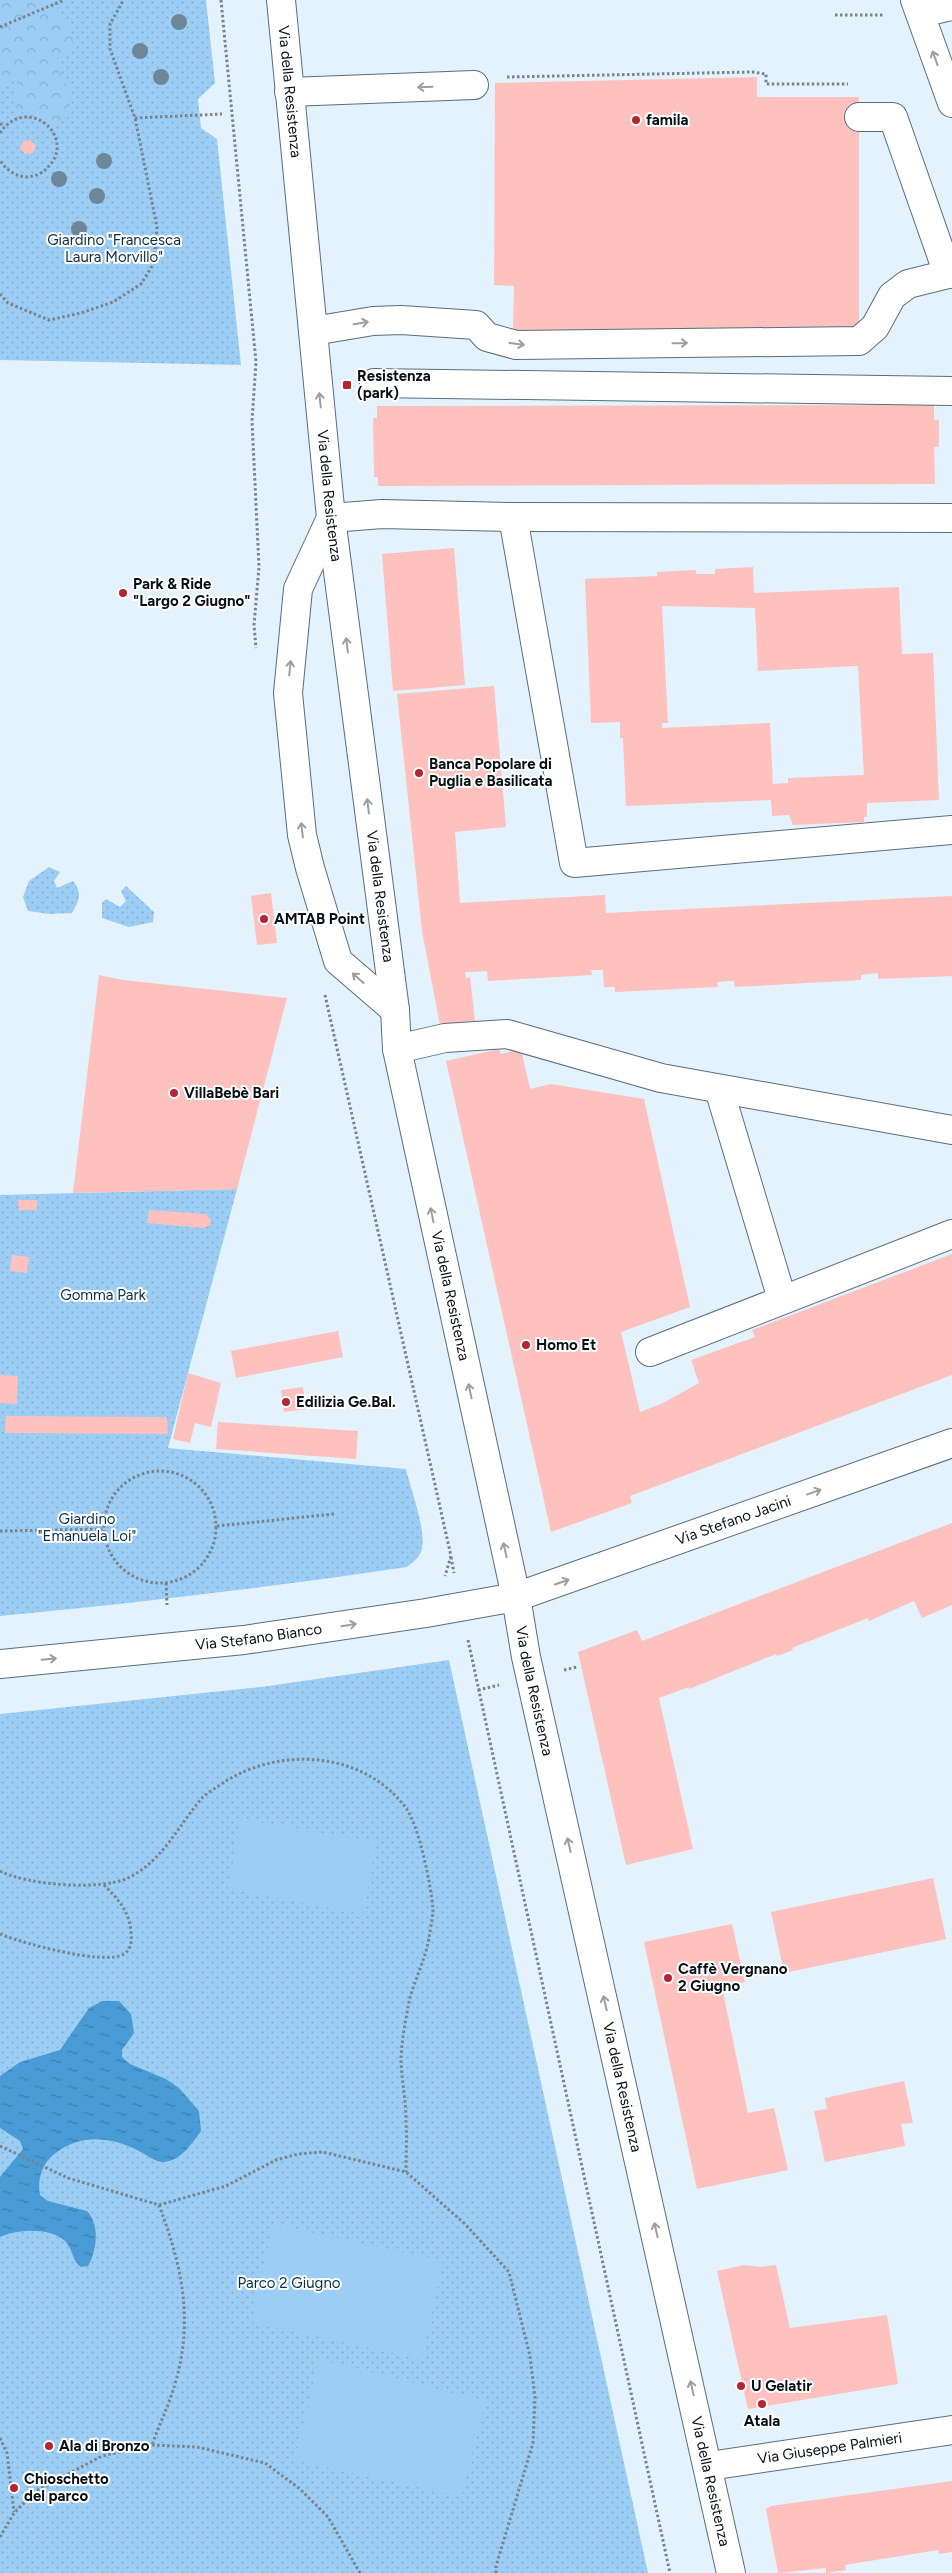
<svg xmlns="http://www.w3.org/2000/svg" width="952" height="2573" font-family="Figtree,sans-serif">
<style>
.green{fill:url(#green-dots)}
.forest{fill:url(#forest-crowns)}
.pitch{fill:#9ccef5}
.water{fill:url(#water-ripples)}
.building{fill:#fec1bd;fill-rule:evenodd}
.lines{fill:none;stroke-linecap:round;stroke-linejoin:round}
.minor-casing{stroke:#596d7e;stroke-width:30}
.major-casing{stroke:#596d7e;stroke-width:30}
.path{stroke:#78838c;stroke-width:3;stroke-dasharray:2.5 2.5;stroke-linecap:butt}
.minor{stroke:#fff;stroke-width:28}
.major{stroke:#fff;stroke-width:28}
.tree{fill:#6d8799}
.oneway{stroke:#9c9fa2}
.poi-dot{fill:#b52431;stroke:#fff;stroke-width:2}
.labels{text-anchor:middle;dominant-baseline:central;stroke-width:4;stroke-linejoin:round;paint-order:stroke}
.street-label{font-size:15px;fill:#081016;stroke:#fff}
.poi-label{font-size:15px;font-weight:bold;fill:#081016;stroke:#fff;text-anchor:start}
.park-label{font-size:15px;fill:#0b2f47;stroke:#fff}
</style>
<defs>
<pattern id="green-dots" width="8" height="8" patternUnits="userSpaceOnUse" patternTransform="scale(1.25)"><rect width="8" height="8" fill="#9ccef5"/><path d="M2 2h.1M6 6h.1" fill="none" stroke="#85b0d1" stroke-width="1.8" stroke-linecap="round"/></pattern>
<pattern id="forest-crowns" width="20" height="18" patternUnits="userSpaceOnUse" patternTransform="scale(1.25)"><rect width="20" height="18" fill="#9ccef5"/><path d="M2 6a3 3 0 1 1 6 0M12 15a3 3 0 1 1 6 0" fill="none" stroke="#85b0d1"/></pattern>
<pattern id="water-ripples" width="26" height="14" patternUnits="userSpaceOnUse" patternTransform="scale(1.25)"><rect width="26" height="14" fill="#499bd5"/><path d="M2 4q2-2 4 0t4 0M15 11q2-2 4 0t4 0" fill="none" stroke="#3b7dac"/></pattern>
</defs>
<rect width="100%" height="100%" fill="#e4f2fd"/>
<g class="green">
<polygon points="0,0 206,0 215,83 198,99 201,128 217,139 241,365 0,360"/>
<path d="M49 867 60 872 54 881 57 888 73 881C83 893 79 901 72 913L50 914 28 911 23 897 29 881Z"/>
<polygon points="126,886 154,912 153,922 129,927 102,918 102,903 106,899 120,907 126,901 121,891"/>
<path d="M237 1189 168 1448 406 1469C411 1490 426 1529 422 1549 420 1557 413 1562 407 1567 272 1587 136 1603 0 1616V1195Z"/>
<polygon points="449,1660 648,2573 0,2573 0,1714 261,1687"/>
</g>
<path class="forest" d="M0 0H63L55 11C71 19 73 32 73 49L57 58 59 72 70 89V116L51 125 20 111 14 101 17 82 9 81 0 91Z"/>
<g class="pitch">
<polygon points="241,1819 376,1842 363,1914 228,1889"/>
<polygon points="273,2224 443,2261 422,2359 251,2322"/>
<polygon points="319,2359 486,2401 461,2497 295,2460"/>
</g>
<path class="water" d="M102 2001H119L131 2014 134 2033 122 2050V2057L130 2064 166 2079 179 2088 199 2111 201 2131C192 2143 181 2161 164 2162 154 2162 146 2154 137 2150 110 2137 82 2134 57 2152 42 2162 37 2179 40 2195L48 2201 87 2211C100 2225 97 2250 88 2266L81 2267C72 2262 73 2248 65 2241 50 2227 17 2229 0 2237V2177L23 2149 20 2141 0 2128V2076L20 2062 60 2050 89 2008Z"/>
<g class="building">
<polygon points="757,77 757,97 859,97 859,327 513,332 514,286 494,285 495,83"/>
<polygon points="30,140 36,146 33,153 25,154 20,148 23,141"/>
<polygon points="934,405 934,420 939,420 939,447 934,447 935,484 378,486 378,477 374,477 373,418 377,418 377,406"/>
<polygon points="454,548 465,685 393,691 382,554"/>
<path d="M753 567 754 593 899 587 902 654 933 653 939 800 867 803V817H864V822L793 825 789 815 772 816 771 800 626 806 623 738H620V722L591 723 585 579 657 576V572L696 570V574H715V569ZM662 606 755 608 758 671 858 666 864 775 788 778V783L773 784 770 723 662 728V723H668Z"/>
<polygon points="494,686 506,827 455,832 460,903 605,895 606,913 952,896 952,976 878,979 878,973 861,975 861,980 735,987 734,981 729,981 717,982 718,987 615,992 615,987 604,987 603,970 591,970 592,975 488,981 487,971 470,972 465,972 466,978 470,977 475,1021 440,1025 422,931 397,694"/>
<polygon points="271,893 277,943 257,945 251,896"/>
<polygon points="99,975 123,980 287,998 237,1189 73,1193"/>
<polygon points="499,1049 501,1054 521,1049 530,1089 551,1084 644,1099 690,1307 621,1332 640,1412 663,1403 699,1383 691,1360 755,1337 752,1330 952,1254 952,1375 630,1496 632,1503 551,1532 446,1061"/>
<polygon points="18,1200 37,1200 37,1210 19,1210"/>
<polygon points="149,1210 206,1214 211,1220 210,1225 204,1228 147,1223"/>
<polygon points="12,1255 29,1257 27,1273 10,1271"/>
<polygon points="338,1331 343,1357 236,1378 231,1351"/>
<polygon points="188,1373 221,1383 211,1427 195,1423 190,1443 173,1439"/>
<polygon points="0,1375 18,1376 17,1404 0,1403"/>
<polygon points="303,1387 306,1409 284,1412 281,1390"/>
<polygon points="6,1416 167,1417 168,1434 5,1433"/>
<polygon points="218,1422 358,1431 356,1459 216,1449"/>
<polygon points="952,1523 952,1605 922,1618 914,1601 869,1621 868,1618 792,1648 793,1650 777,1656 776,1654 689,1689 689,1687 659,1698 693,1849 626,1865 578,1652 637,1630 642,1641"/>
<polygon points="933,1878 946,1939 784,1973 771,1912"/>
<polygon points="732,1924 745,1982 722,1987 748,2113 774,2108 788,2170 697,2189 644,1942"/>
<polygon points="904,2081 913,2123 901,2124 905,2146 825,2162 814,2111 827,2109 825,2098"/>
<polygon points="744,2265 760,2267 776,2265 790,2328 887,2315 898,2384 748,2409 717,2271"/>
<polygon points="952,2481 952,2552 939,2554 938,2550 863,2562 845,2565 846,2570 826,2573 826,2568 778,2573 766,2509 771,2506"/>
</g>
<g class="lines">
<defs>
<g id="minor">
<path id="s1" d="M281 0 331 518 395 1010 397 1049 516 1597 526 1657 731 2573"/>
<polyline points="915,0 952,103"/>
<polyline points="920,13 952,6"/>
<polyline points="289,92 474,85"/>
<polyline points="859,117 893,117 948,274"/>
<polyline points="313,331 373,321 401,320 476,325 487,337 516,345 859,341 875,327 892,296 908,284 952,273"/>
<polyline points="374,383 952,391"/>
<polyline points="513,517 574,863 952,830"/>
<polyline points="331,518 382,514 513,517 952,518"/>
<polyline points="331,518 298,589 288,693 302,835 310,868 338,961 395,1010"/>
<polyline points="397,1049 445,1038 507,1034 661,1078 952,1130"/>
<polyline points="719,1089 782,1299"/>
<polyline points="650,1352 952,1234"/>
<path id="s2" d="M709 2466 952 2430"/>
</g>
<g id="major">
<path id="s3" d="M0 1664 244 1640 426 1613 516 1597 952 1443"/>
</g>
</defs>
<use href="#minor" class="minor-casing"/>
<use href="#major" class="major-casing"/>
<g class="path">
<polyline points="221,0 256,362 252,421 259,567 254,625 256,648"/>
<polyline points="835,15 884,15"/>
<polyline points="0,27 64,0"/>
<polyline points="507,77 752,72 766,74 766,84 848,84"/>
<polyline points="135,118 222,114"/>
<polyline points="0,124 5,125"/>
<path d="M0 133C27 93 78 137 48 167 43 173 36 176 28 177 16 177 6 170 0 160"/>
<polyline points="0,294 8,303 49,320 81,313 113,302 141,284 154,263 157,227 135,118 110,49 110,24 122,3 120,0"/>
<polyline points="325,995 451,1556 445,1576"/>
<circle cx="160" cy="1527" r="56"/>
<polyline points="217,1526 334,1514"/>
<polyline points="0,1531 104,1529"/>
<polyline points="451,1557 454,1573"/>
<polyline points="166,1583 167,1605"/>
<polyline points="468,1640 670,2573"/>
<polyline points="564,1670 577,1667"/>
<polyline points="478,1690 499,1685"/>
<path d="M0 1871C27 1885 100 1891 128 1878 163 1861 178 1826 202 1798 208 1792 219 1786 226 1781 283 1746 364 1752 406 1808 419 1826 431 1885 433 1909 433 1918 430 1929 429 1938 425 1962 412 1984 408 2007 405 2024 401 2044 401 2062 402 2082 406 2101 406 2121 407 2138 406 2155 406 2172"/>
<path d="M0 1934C22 1943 104 1966 124 1954 131 1950 132 1941 131 1933 130 1912 118 1899 104 1885"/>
<path d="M0 2146 68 2178 159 2205C182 2266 194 2320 175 2384 169 2405 159 2425 152 2445"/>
<polyline points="159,2205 226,2186 276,2160 298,2154 323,2152 406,2172 465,2224 509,2272 530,2356 535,2397 533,2443 496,2566 496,2573"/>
<polyline points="0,2438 7,2453 14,2512"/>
<polyline points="0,2537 14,2513 36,2491 102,2456 152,2445 197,2447 265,2463 300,2489 328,2517 360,2573"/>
</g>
<use href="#minor" class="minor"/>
<use href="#major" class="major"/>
</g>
<g class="tree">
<circle cx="179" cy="22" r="8"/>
<circle cx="140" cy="51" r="8"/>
<circle cx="161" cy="77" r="8"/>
<circle cx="104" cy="161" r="8"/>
<circle cx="59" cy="179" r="8"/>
<circle cx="97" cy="196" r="8"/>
<circle cx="79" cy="229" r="8"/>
</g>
<defs><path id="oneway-shaft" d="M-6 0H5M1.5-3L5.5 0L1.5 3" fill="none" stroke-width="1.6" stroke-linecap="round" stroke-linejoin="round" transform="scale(1.25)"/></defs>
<g class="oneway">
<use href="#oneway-shaft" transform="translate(935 58) rotate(-110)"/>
<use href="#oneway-shaft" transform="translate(425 87) rotate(178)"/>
<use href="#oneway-shaft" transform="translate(361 323) rotate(-9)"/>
<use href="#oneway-shaft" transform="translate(680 343) rotate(-1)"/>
<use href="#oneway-shaft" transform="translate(517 344) rotate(7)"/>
<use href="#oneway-shaft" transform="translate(320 400) rotate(-96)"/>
<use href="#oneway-shaft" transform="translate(347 645) rotate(-97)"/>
<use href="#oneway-shaft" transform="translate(290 668) rotate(-84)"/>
<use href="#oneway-shaft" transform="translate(368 806) rotate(-97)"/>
<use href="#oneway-shaft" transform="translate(302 830) rotate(-97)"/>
<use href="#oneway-shaft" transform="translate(358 978) rotate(-139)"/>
<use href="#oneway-shaft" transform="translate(432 1215) rotate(-102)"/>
<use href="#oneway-shaft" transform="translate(470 1391) rotate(-102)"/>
<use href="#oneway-shaft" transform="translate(814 1492) rotate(-20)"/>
<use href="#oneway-shaft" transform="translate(505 1550) rotate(-103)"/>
<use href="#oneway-shaft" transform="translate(562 1582) rotate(-19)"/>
<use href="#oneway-shaft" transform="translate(349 1625) rotate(-9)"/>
<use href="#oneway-shaft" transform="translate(49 1659) rotate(-5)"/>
<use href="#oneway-shaft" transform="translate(569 1845) rotate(-103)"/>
<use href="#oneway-shaft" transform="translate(605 2003) rotate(-103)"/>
<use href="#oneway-shaft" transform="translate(656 2230) rotate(-103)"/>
<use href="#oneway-shaft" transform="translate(692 2388) rotate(-103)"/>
</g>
<g class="poi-dot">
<circle cx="636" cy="120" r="5"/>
<rect x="342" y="380" width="10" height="10" rx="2.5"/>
<circle cx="123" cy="593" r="5"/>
<circle cx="419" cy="773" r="5"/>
<circle cx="264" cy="919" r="5"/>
<circle cx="174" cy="1093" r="5"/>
<circle cx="526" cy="1345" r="5"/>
<circle cx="286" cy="1402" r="5"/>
<circle cx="668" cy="1978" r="5"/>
<circle cx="741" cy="2386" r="5"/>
<circle cx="762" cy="2404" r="5"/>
<circle cx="49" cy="2446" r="5"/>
<circle cx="14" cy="2488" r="5"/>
</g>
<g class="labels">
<g class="street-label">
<text stroke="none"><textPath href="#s1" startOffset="92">Via della Resistenza</textPath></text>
<text stroke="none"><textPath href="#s1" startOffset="498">Via della Resistenza</textPath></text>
<text stroke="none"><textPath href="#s1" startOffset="902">Via della Resistenza</textPath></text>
<text stroke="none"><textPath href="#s1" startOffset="1308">Via della Resistenza</textPath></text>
<text stroke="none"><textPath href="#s3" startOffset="751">Via Stefano Jacini</textPath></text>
<text stroke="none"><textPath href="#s3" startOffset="260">Via Stefano Bianco</textPath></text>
<text stroke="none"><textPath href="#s1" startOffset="1712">Via della Resistenza</textPath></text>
<text stroke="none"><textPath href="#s1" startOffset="2118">Via della Resistenza</textPath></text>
<text stroke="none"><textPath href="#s2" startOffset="122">Via Giuseppe Palmieri</textPath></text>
<text stroke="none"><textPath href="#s1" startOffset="2522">Via della Resistenza</textPath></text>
</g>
<g class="poi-label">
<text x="646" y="120">famila</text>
<text x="357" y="376">Resistenza<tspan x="357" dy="17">(park)</tspan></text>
<text x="133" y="584">Park &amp; Ride<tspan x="133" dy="17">"Largo 2 Giugno"</tspan></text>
<text x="429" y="764">Banca Popolare di<tspan x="429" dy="17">Puglia e Basilicata</tspan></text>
<text x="274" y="919">AMTAB Point</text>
<text x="184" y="1093">VillaBebè Bari</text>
<text x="536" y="1345">Homo Et</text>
<text x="296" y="1402">Edilizia Ge.Bal.</text>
<text x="678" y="1969">Caffè Vergnano<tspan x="678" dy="17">2 Giugno</tspan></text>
<text x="751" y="2386">U Gelatir</text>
<text x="762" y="2421" text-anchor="middle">Atala</text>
<text x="59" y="2446">Ala di Bronzo</text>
<text x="24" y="2479">Chioschetto<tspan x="24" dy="17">del parco</tspan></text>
</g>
<g class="park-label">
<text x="114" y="240">Giardino "Francesca<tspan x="114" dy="17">Laura Morvillo"</tspan></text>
<text x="103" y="1295">Gomma Park</text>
<text x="87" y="1519">Giardino<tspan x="87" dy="17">"Emanuela Loi"</tspan></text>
<text x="289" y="2283">Parco 2 Giugno</text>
</g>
</g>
</svg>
